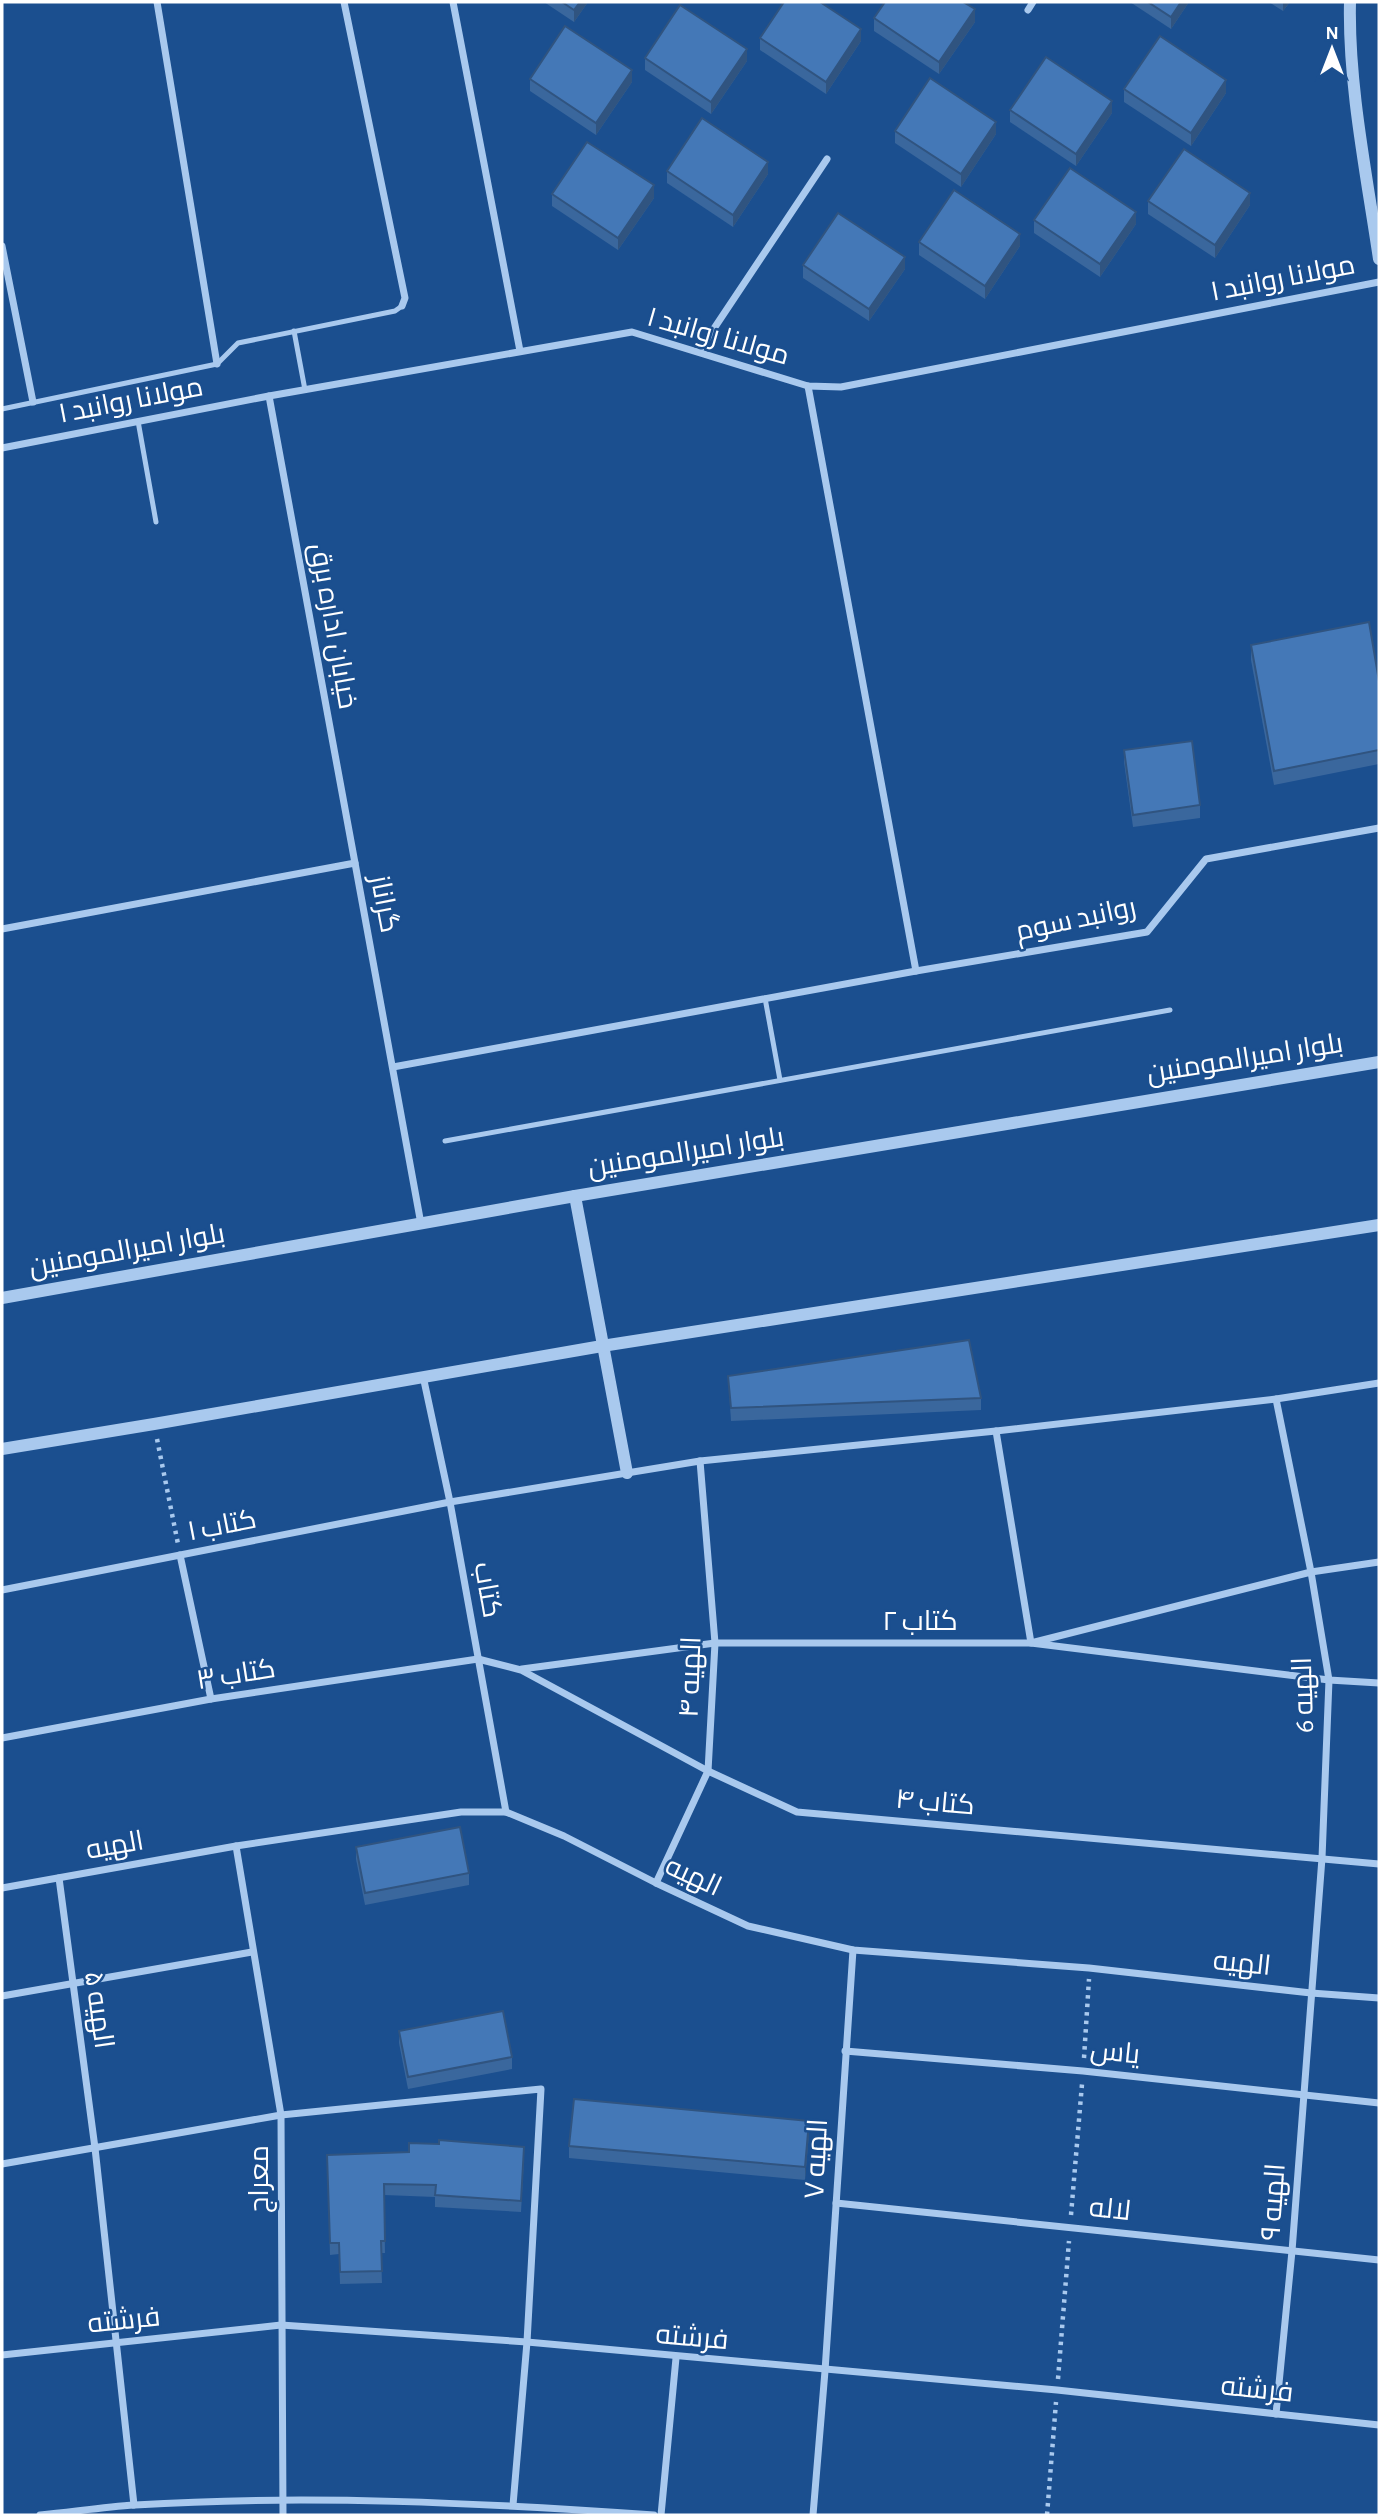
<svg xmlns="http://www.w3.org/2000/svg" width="1381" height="2517" font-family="'Alegreya Sans',Cairo,sans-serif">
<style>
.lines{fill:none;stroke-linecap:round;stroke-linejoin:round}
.path{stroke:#a9c9ee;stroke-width:4.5;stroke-dasharray:3.5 5;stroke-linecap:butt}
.service{stroke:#a9c9ee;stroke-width:5}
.minor{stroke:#a9c9ee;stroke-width:7}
.tertiary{stroke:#a9c9ee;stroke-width:12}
.wall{fill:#3a679d}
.shaded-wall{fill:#305480}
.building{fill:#4478b7;stroke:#305480;stroke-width:2}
.labels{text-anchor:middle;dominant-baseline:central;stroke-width:5;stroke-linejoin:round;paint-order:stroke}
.street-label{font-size:28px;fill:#fff;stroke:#1b4f8f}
</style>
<rect width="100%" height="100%" fill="#1b4f8f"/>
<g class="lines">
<g class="path">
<polyline points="157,1439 178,1544"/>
<polyline points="1084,2058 1089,1979"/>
<polyline points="1071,2215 1082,2084"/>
<polyline points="1058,2379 1069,2241"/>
<polyline points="1047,2515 1056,2402"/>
</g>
<g class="service">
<polyline points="294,331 305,390"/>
<polyline points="2,409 217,364 238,343 395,311 402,306"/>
<polyline points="138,421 156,522"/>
<polyline points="765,998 780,1080"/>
<polyline points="445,1141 1170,1010"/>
</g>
<g class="minor">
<polyline points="157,2 217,364"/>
<polyline points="344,2 405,298 402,306"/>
<polyline points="453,2 520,351"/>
<polyline points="1028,10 1033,2"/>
<polyline points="2,246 33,402"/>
<polyline points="699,351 827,159"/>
<polyline points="808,386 916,971"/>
<polyline points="269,396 355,863"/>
<polyline points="2,448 269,396 632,332 808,386 841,387 1379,282"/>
<polyline points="2,929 355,863 421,1224"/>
<polyline points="393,1067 916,971 1147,932 1206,859 1379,828"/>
<polyline points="423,1376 450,1502 506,1812"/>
<polyline points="1276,1399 1311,1572 1329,1680 1322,1858 1292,2251 1276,2414"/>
<polyline points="996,1431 1031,1643 1329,1680 1379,1683"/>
<polyline points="180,1555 211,1699"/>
<polyline points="2,1590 450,1502 700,1461 996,1431 1276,1399 1379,1383"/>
<polyline points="522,1669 715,1643 1031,1643 1311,1572 1379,1562"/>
<polyline points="2,1738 211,1699 478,1659 521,1670 708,1771 797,1812 1379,1864"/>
<polyline points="236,1846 281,2115 283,2515"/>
<polyline points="59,1878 95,2148 134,2505"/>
<polyline points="656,1883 708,1771 715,1643 700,1461"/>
<polyline points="2,1888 236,1846 461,1812 506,1812 564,1836 656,1883 748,1926 853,1950 1089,1968 1311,1993 1379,1998"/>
<polyline points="2,1996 252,1952"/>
<polyline points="845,2051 1083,2071 1379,2103"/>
<polyline points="2,2164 281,2115 541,2089 527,2342 513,2505"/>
<polyline points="836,2203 1379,2260"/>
<polyline points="2,2355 281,2325 527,2342 1057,2390 1379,2425"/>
<path d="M40 2515C72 2512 103 2507 135 2505 308 2494 482 2503 654 2515"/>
<polyline points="661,2515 676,2358"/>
<polyline points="813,2515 825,2371 853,1950"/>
</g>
<g class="tertiary">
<path d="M1350 2C1348 84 1367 177 1379 259"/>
<polyline points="575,1196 627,1473"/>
<polyline points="2,1298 575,1196 1379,1062"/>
<polyline points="2,1449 154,1424 602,1346 1379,1225"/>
</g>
</g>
<g class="wall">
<polygon points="544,2 588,2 574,22"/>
<polygon points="1130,2 1189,2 1171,29"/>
<polygon points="1269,2 1290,2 1283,11"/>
<polygon points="874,18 975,22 939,74 874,31"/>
<polygon points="760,38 861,41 826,94 760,50"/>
<polygon points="645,58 747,61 711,114 645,70"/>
<polygon points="530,79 632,82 596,135 530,91"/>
<polygon points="1124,89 1226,93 1191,146 1124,102"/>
<polygon points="1010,110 1112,113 1076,166 1010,122"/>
<polygon points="895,131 996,134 961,187 895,143"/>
<polygon points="667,171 768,174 733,227 667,183"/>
<polygon points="552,194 654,198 618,250 552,206"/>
<polygon points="1148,201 1250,205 1215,258 1148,214"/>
<polygon points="1034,220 1136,224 1100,277 1034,233"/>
<polygon points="919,242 1020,246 985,299 919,255"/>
<polygon points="803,265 905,269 869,321 803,278"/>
<polygon points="1251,645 1379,681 1379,764 1274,785 1251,660"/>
<polygon points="1124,750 1200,805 1200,818 1133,827 1124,762"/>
<polygon points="728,1376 981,1398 981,1410 731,1421"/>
<polygon points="356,1847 469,1873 469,1885 365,1905 356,1859"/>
<polygon points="399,2031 512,2057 512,2069 408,2089 399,2043"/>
<polygon points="809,2133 805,2180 569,2158 569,2146"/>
<polygon points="327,2155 524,2158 521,2212 435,2207 435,2197 384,2195 385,2253 381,2253 382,2283 340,2284 339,2254 330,2255"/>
</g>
<g class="shaded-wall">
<polygon points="580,2 588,2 574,22 574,10"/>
<polygon points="1181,2 1189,2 1171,29 1171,17"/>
<polygon points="1283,2 1290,2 1283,11"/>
<polygon points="975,9 975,22 939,74 939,62"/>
<polygon points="861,29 861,41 826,94 826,82"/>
<polygon points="747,49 747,61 711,114 711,102"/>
<polygon points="632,70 632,82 596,135 596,123"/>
<polygon points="1226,80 1226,93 1191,146 1191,133"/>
<polygon points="1112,101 1112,113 1076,166 1076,154"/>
<polygon points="996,122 996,134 961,187 961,174"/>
<polygon points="768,162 768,174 733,227 733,215"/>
<polygon points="654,185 654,198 618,250 618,238"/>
<polygon points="1250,193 1250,205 1215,258 1215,245"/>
<polygon points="1136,212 1136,224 1100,277 1100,264"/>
<polygon points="1020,234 1020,246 985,299 985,286"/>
<polygon points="905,257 905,269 869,321 869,309"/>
<polygon points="809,2121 809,2133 805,2180 805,2167"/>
</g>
<g class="building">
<polygon points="562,2 580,2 574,10"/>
<polygon points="784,2 820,2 861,29 826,82 760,38"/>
<polygon points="885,2 963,2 975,9 939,62 874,18"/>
<polygon points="1148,2 1181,2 1171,17"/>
<polygon points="680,5 747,49 711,102 645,58"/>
<polygon points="565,26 632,70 596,123 530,79"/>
<polygon points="1160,36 1226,80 1191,133 1124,89"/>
<polygon points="1046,57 1112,101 1076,154 1010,110"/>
<polygon points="930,78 996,122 961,174 895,131"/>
<polygon points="702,118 768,162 733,215 667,171"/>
<polygon points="587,142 654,185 618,238 552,194"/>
<polygon points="1184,149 1250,193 1215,245 1148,201"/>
<polygon points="1070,168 1136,212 1100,264 1034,220"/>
<polygon points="954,190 1020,234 985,286 919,242"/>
<polygon points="838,213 905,257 869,309 803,265"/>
<polygon points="1369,622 1379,681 1379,750 1274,771 1251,645"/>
<polygon points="1192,741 1200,805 1133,815 1124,750"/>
<polygon points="969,1340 981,1398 731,1408 728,1376"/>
<polygon points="460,1827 469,1873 365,1893 356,1847"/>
<polygon points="503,2011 512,2057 408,2077 399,2031"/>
<polygon points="574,2099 809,2121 805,2167 569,2146"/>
<polygon points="439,2140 524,2147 521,2201 435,2195 436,2185 384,2184 385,2241 381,2241 382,2271 340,2272 339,2243 330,2243 327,2155 409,2152 409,2143 439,2144"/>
</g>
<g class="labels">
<g class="street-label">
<text transform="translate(1283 279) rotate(-11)">مولانا روانبد ۱</text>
<text transform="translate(718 337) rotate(16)">مولانا روانبد ۱</text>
<text transform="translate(131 401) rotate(-11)">مولانا روانبد ۱</text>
<text transform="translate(333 626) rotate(80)">خیابان اداره برق</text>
<text transform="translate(384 904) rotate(79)">گراناز</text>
<text transform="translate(1076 920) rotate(-12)">روانبد سوم</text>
<text transform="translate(1245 1059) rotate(-9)">بلوار امیرالمومنین</text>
<text transform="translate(686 1153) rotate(-9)">بلوار امیرالمومنین</text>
<text transform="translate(127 1251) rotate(-10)">بلوار امیرالمومنین</text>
<text transform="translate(222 1526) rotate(-11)">کتاب ۱</text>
<text transform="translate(487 1590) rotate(80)">کتاب</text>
<text x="920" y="1622">کتاب ۲</text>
<text transform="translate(236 1675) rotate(-9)">کتاب ۳</text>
<text transform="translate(691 1677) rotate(-88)">الهیه ۴</text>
<text transform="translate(1304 1695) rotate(-92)">الهیه 6</text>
<text transform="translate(935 1803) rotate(5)">کتاب ۴</text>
<text transform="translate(115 1846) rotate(-10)">الهیه</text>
<text transform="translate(693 1877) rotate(25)">الهیه</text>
<text transform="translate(1242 1964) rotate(6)">الهیه</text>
<text transform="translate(98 2010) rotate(82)">الهیه ۵</text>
<text transform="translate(1115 2053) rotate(6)">یاس</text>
<text transform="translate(817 2159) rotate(-87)">الهیه ۷</text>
<text transform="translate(260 2179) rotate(-90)">معراج</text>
<text transform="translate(1274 2202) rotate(-86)">الهیه ۹</text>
<text transform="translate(1110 2210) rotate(6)">لاله</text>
<text transform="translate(124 2321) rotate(-6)">فرشته</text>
<text transform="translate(692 2338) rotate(5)">فرشته</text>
<text transform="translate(1257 2390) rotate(6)">فرشته</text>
</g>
</g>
<rect width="1381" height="2517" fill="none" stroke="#ffffff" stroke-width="7"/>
<g transform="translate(1332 49)" stroke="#1b4f8f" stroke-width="5" paint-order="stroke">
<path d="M0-5L12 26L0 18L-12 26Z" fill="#ffffff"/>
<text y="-10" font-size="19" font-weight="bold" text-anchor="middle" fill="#ffffff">N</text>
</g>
</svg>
